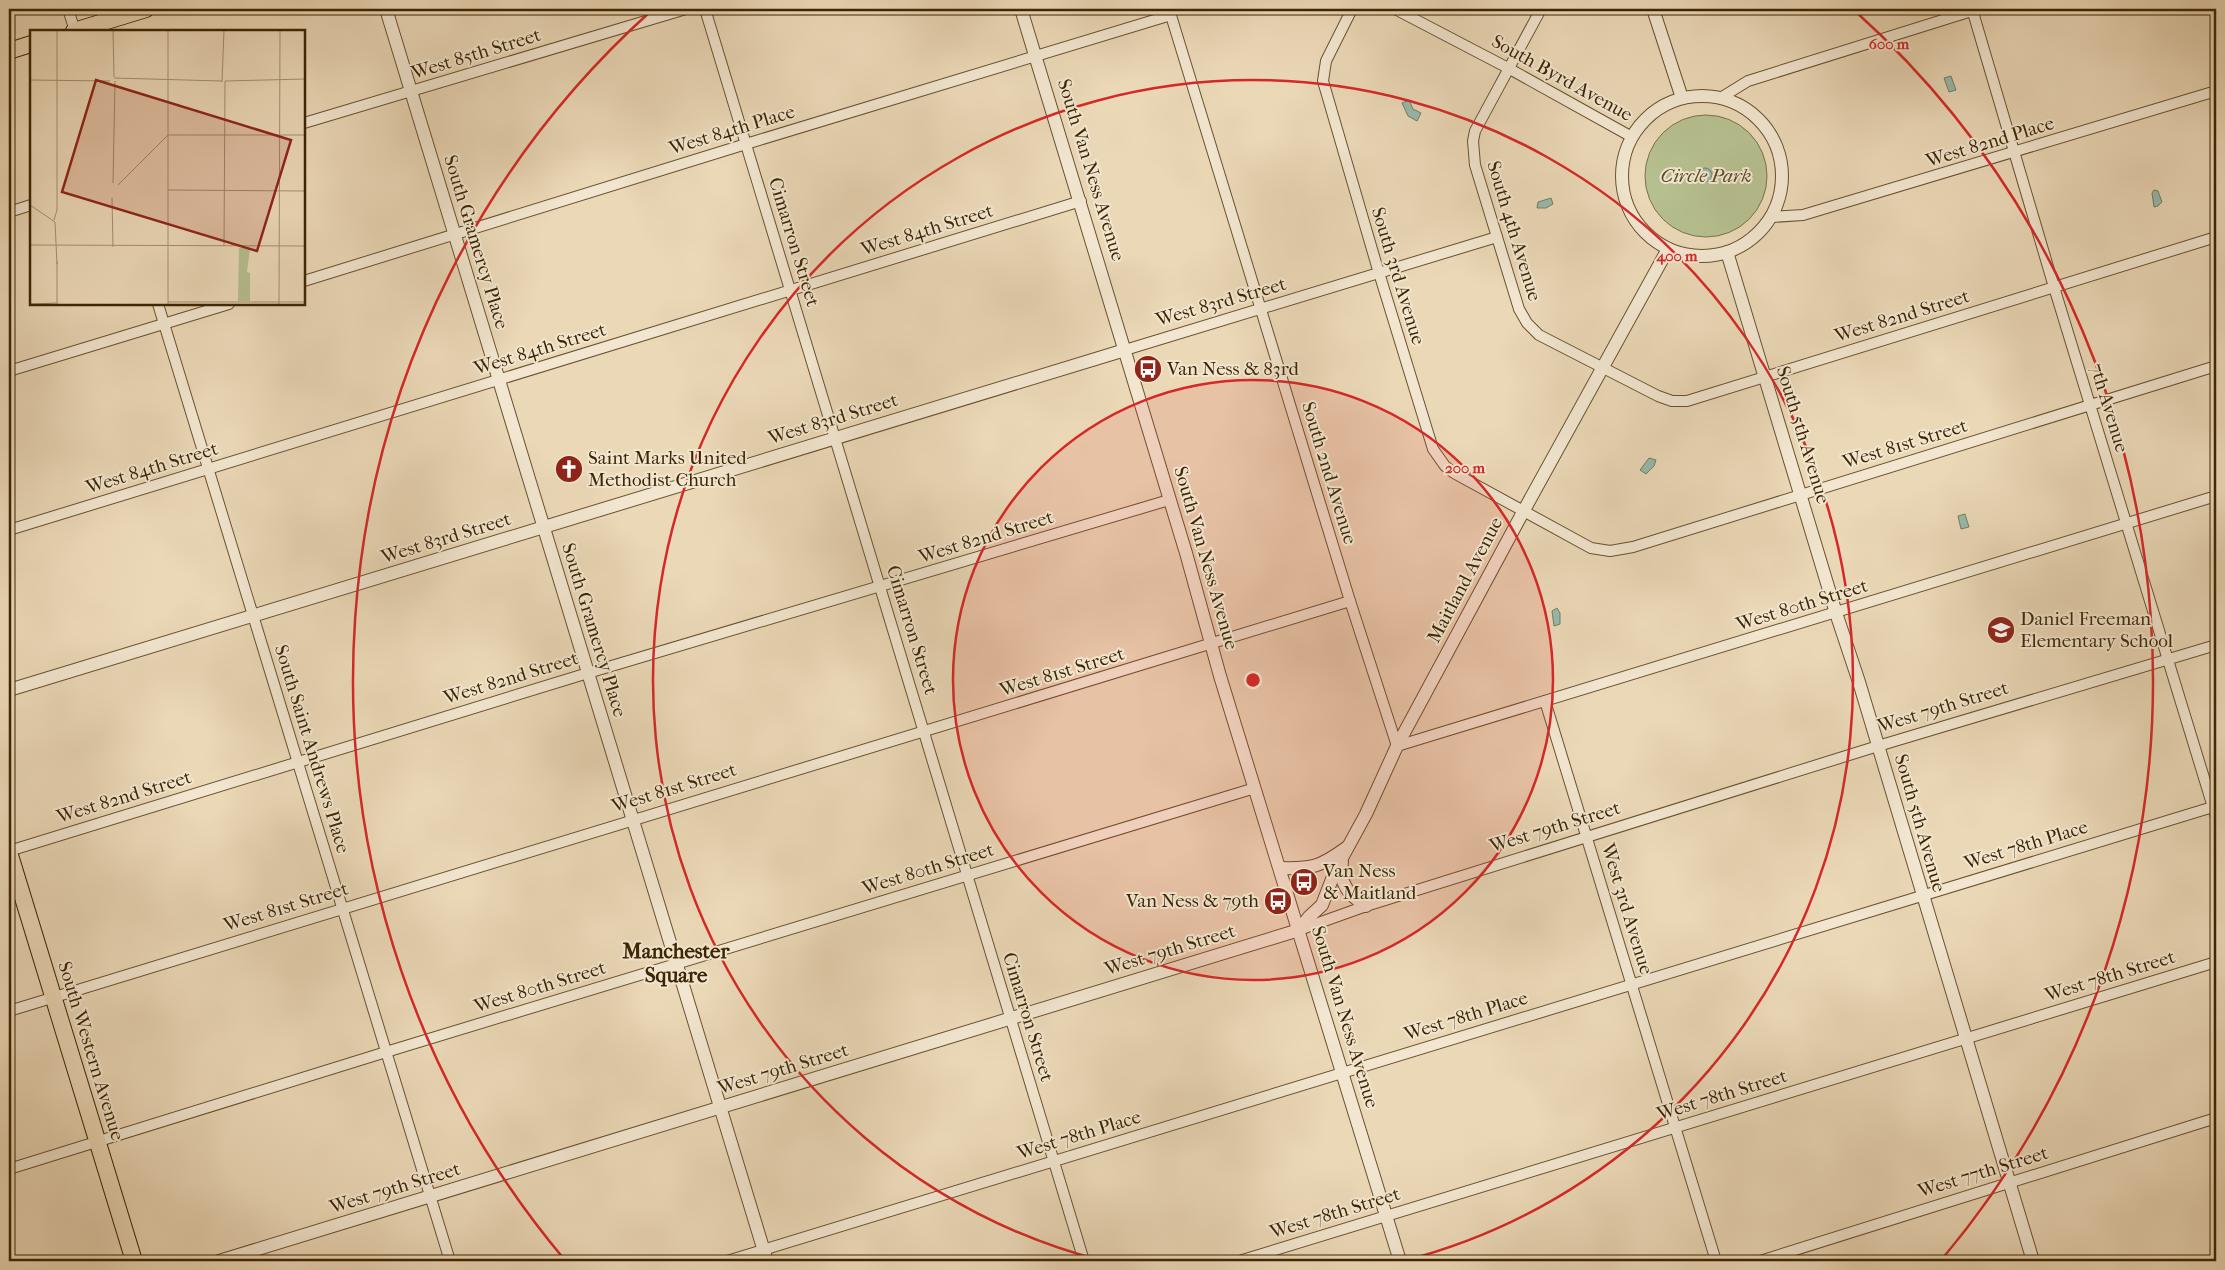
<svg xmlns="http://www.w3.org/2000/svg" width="2225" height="1270" font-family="'IM FELL French Canon',serif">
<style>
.green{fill:#b6bf8f;stroke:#797248}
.water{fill:#98baac;stroke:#737e68}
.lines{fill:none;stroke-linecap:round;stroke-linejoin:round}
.minor-casing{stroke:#68522f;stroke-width:12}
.tertiary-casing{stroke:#68522f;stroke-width:14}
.primary-casing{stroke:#3c2502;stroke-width:18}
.minor{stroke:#f2e6d0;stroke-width:10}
.tertiary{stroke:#f2e6d0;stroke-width:12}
.primary{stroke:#ebd8b7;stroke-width:16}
.ring{fill:none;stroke:#d62828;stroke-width:2.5}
.labels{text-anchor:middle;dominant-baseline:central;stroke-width:4;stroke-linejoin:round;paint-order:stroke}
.street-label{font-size:19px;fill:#3c2502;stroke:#f2e6d0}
.park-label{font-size:19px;font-style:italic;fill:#5a4c25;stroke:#f2e6d0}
.poi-label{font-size:19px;fill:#3c2502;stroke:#f2e6d0;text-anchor:start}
.quarter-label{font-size:21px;font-weight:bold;fill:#3c2502;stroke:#f2e6d0}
.inset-road{fill:none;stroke:#a5906f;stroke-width:1}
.view{fill:#8f2418;fill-opacity:0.15;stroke:#8f2418;stroke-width:2.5}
.inset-edge{fill:none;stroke:#3c2502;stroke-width:2.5}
.centre{fill:#d62828;stroke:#f2e6d0;stroke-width:2.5}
.ring-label{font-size:15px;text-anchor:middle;font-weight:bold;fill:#d62828;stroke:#f2e6d0;stroke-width:4;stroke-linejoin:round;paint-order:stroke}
</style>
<rect width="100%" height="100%" fill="#ebd8b7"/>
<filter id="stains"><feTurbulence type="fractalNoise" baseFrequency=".004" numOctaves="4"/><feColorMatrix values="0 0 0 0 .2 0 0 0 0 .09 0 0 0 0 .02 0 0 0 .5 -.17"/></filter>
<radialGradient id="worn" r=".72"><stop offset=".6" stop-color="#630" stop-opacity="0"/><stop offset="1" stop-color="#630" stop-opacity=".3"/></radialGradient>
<circle class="green" cx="1706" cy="176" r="61"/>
<g class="water">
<polygon points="1951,76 1956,90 1949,92 1944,78"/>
<polygon points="1409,100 1413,109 1421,113 1417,121 1408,116 1402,103"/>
<circle cx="1705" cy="175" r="7"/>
<polygon points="2154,190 2158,191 2162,202 2158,206 2154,207 2152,193"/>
<polygon points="1551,198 1553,204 1546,208 1537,208 1538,202"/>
<polygon points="1649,458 1656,460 1654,466 1646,474 1640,470"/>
<polygon points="1965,514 1969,527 1961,529 1958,516"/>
<polygon points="1557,608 1560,613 1560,624 1554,626 1552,611"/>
</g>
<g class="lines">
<defs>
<g id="minor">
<polyline points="68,9 75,31"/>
<polyline points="705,9 1084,1261"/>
<polyline points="1169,9 1350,601 1397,746 2216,496"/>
<polyline points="1352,9 1326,61 1323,81 1376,263 1433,449 1445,466 1454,473 1591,548 1610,551 1633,547 2216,366"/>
<polyline points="1395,9 1508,68 1632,137"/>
<polyline points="1541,9 1475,131 1473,141 1475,165 1519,309 1527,323 1539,335 1658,396 1672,401 1687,401 2216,237"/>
<polyline points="1972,9 2054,287 2216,817"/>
<polyline points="1722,97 1748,81 1978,9"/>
<polyline points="304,123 686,9"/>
<polyline points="9,212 31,205"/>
<polyline points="1772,217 1803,215 2216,91"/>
<polyline points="304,281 746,144 1171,15"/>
<polyline points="158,304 450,1261"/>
<polyline points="1125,350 1497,237"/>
<polyline points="9,371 229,304"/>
<polyline points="9,530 1081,201"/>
<polyline points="1545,701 1716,1261"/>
<polyline points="9,851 588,673 1169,500"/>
<polyline points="1299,930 1366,906 1878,746 2216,645"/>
<polyline points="9,1011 1350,601"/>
<polyline points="9,1169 386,1052 1255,788"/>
<polyline points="727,1261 2216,806"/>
<polyline points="1239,1261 2216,962"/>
<polyline points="1760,1261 2216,1118"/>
</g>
<g id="tertiary">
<polyline points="386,9 767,1261"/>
<polyline points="1021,9 1186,553 1220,676 1400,1261"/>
<polyline points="1653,9 1682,98"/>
<circle cx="1702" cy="176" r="80"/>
<polyline points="1727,252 1836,613 1859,682 2033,1261"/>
<polyline points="9,690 1125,350"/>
<path d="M1342 862C1338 883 1349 895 1366 906"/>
<path d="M1280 868C1312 869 1320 867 1346 848"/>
<polyline points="219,1261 1299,930 1309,917 1322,905 1336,869 1366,814 1397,746 1523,512 1668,249"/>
</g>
<g id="primary">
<polyline points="74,31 146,9"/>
<polyline points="9,51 31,44"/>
<polyline points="9,852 134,1261"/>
</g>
</defs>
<use href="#minor" class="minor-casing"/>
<use href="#tertiary" class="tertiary-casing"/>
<use href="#primary" class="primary-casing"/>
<use href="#minor" class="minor"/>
<use href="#tertiary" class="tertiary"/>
<use href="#primary" class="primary"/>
</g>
<circle cx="1253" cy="680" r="300" fill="#d62828" fill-opacity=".12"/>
<g class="ring">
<circle cx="1253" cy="680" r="300"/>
<path d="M1103 1261A600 600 0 1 1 1403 1261"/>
<path d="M564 1259A900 900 0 0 1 651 11M1855 11A900 900 0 0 1 1942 1259"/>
</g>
<defs>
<symbol id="bus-disc" viewBox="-11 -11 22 22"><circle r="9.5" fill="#8f2418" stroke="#f2e6d0"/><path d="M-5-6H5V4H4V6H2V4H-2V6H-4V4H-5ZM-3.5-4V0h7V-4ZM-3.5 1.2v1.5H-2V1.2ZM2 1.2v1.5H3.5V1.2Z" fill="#fff"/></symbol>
<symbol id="church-disc" viewBox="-11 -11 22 22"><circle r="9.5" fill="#8f2418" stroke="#f2e6d0"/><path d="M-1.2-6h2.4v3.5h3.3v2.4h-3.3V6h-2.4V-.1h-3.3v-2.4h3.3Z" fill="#fff"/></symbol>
<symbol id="school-disc" viewBox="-11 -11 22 22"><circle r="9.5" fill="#8f2418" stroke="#f2e6d0"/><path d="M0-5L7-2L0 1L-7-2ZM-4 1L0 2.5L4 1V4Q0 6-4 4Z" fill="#fff"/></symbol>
</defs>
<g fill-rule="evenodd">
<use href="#bus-disc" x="1132" y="353" width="32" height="32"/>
<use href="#church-disc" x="553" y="453" width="32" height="32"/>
<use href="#school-disc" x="1985" y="614" width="32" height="32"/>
<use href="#bus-disc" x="1288" y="866" width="32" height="32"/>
<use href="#bus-disc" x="1262" y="885" width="32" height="32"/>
</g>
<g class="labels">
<g class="street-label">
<text transform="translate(476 54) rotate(-17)">West 85th Street</text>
<text transform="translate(1562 78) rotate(29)">South Byrd Avenue</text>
<text transform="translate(732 130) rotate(-17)">West 84th Place</text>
<text transform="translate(1990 142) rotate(-17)">West 82nd Place</text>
<text transform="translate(1091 170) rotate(73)">South Van Ness Avenue</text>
<text transform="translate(927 230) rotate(-17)">West 84th Street</text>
<text transform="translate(1514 231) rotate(73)">South 4th Avenue</text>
<text transform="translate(476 242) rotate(73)">South Gramercy Place</text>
<text transform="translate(794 242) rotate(73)">Cimarron Street</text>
<text transform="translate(1398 276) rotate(73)">South 3rd Avenue</text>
<text transform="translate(1221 302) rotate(-16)">West 83rd Street</text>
<text transform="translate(1902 316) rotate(-17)">West 82nd Street</text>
<text transform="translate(540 349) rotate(-17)">West 84th Street</text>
<text transform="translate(2109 408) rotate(73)">7th Avenue</text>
<text transform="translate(833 419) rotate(-17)">West 83rd Street</text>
<text transform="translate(1803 435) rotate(73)">South 5th Avenue</text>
<text transform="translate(1905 444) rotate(-17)">West 81st Street</text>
<text transform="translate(152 468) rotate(-17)">West 84th Street</text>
<text transform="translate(1329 473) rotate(73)">South 2nd Avenue</text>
<text transform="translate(986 537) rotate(-17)">West 82nd Street</text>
<text transform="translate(446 538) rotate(-17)">West 83rd Street</text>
<text transform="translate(1206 558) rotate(74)">South Van Ness Avenue</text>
<text transform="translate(1465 580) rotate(-62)">Maitland Avenue</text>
<text transform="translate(1802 605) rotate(-17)">West 80th Street</text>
<text transform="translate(594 630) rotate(73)">South Gramercy Place</text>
<text transform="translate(912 630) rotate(73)">Cimarron Street</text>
<text transform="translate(1062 672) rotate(-17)">West 81st Street</text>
<text transform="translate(511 678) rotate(-17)">West 82nd Street</text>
<text transform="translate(1943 707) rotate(-17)">West 79th Street</text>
<text transform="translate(312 749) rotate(73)">South Saint Andrews Place</text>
<text transform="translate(674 788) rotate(-17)">West 81st Street</text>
<text transform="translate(124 797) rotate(-17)">West 82nd Street</text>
<text transform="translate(1920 823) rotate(74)">South 5th Avenue</text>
<text transform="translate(1555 827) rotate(-17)">West 79th Street</text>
<text transform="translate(2026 845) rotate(-17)">West 78th Place</text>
<text transform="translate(928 869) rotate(-17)">West 80th Street</text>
<text transform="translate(286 907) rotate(-17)">West 81st Street</text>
<text transform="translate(1627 909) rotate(73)">West 3rd Avenue</text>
<text transform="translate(1170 950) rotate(-17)">West 79th Street</text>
<text transform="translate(2110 976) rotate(-17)">West 78th Street</text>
<text transform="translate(540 987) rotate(-17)">West 80th Street</text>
<text transform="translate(1466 1016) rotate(-17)">West 78th Place</text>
<text transform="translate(1028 1017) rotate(73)">Cimarron Street</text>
<text transform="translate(1345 1017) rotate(73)">South Van Ness Avenue</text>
<text transform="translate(91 1051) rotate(73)">South Western Avenue</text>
<text transform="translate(783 1069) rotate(-17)">West 79th Street</text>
<text transform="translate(1722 1095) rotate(-17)">West 78th Street</text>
<text transform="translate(1079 1135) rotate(-17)">West 78th Place</text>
<text transform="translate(1983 1172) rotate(-17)">West 77th Street</text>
<text transform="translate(395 1188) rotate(-17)">West 79th Street</text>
<text transform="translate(1335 1213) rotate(-17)">West 78th Street</text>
</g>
<g class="park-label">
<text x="1706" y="176">Circle Park</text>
</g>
<g class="poi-label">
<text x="1167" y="369">Van Ness &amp; 83rd</text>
<text x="588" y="458">Saint Marks United<tspan x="588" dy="22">Methodist Church</tspan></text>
<text x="2020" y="619">Daniel Freeman<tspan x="2020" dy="22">Elementary School</tspan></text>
<text x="1323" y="871">Van Ness<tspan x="1323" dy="22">&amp; Maitland</tspan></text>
<text x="1259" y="901" text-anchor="end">Van Ness &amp; 79th</text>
</g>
<g class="quarter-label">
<text x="676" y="951">Manchester<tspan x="676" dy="24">Square</tspan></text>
</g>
</g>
<g transform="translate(30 30)">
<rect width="275" height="275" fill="#ebd8b7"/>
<path d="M209 218H220L217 242 220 243V271H208Z" fill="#b6bf8f"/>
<path class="inset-road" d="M83 0 84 47M84 48 192 51M0 50 80 51M195 51 275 49M192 52 194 0M83 153 85 51M88 155 138 105H275M138 160 275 161M82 168 83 217M0 175 25 192 27 234M24 190 27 180V0M0 215 275 216M194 216 195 51M138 272H275M0 274 27 273M27 275V231M138 275V0M249 275 250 0"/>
<path class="view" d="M66 50 261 110 227 221 32 162Z"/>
<rect width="275" height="275" class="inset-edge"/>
</g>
<circle cx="1253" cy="680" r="8" class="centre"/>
<g class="ring-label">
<text x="1889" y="49">600 m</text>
<text x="1677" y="261">400 m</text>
<text x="1465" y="473">200 m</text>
</g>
<rect width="2225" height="1270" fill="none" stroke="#ebd8b7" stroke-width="30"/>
<rect x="10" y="10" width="2205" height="1250" fill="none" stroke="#3c2502" stroke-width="2.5"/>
<rect x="15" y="15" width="2195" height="1240" fill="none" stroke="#3c2502"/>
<rect width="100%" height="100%" filter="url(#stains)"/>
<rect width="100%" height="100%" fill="url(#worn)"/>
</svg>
